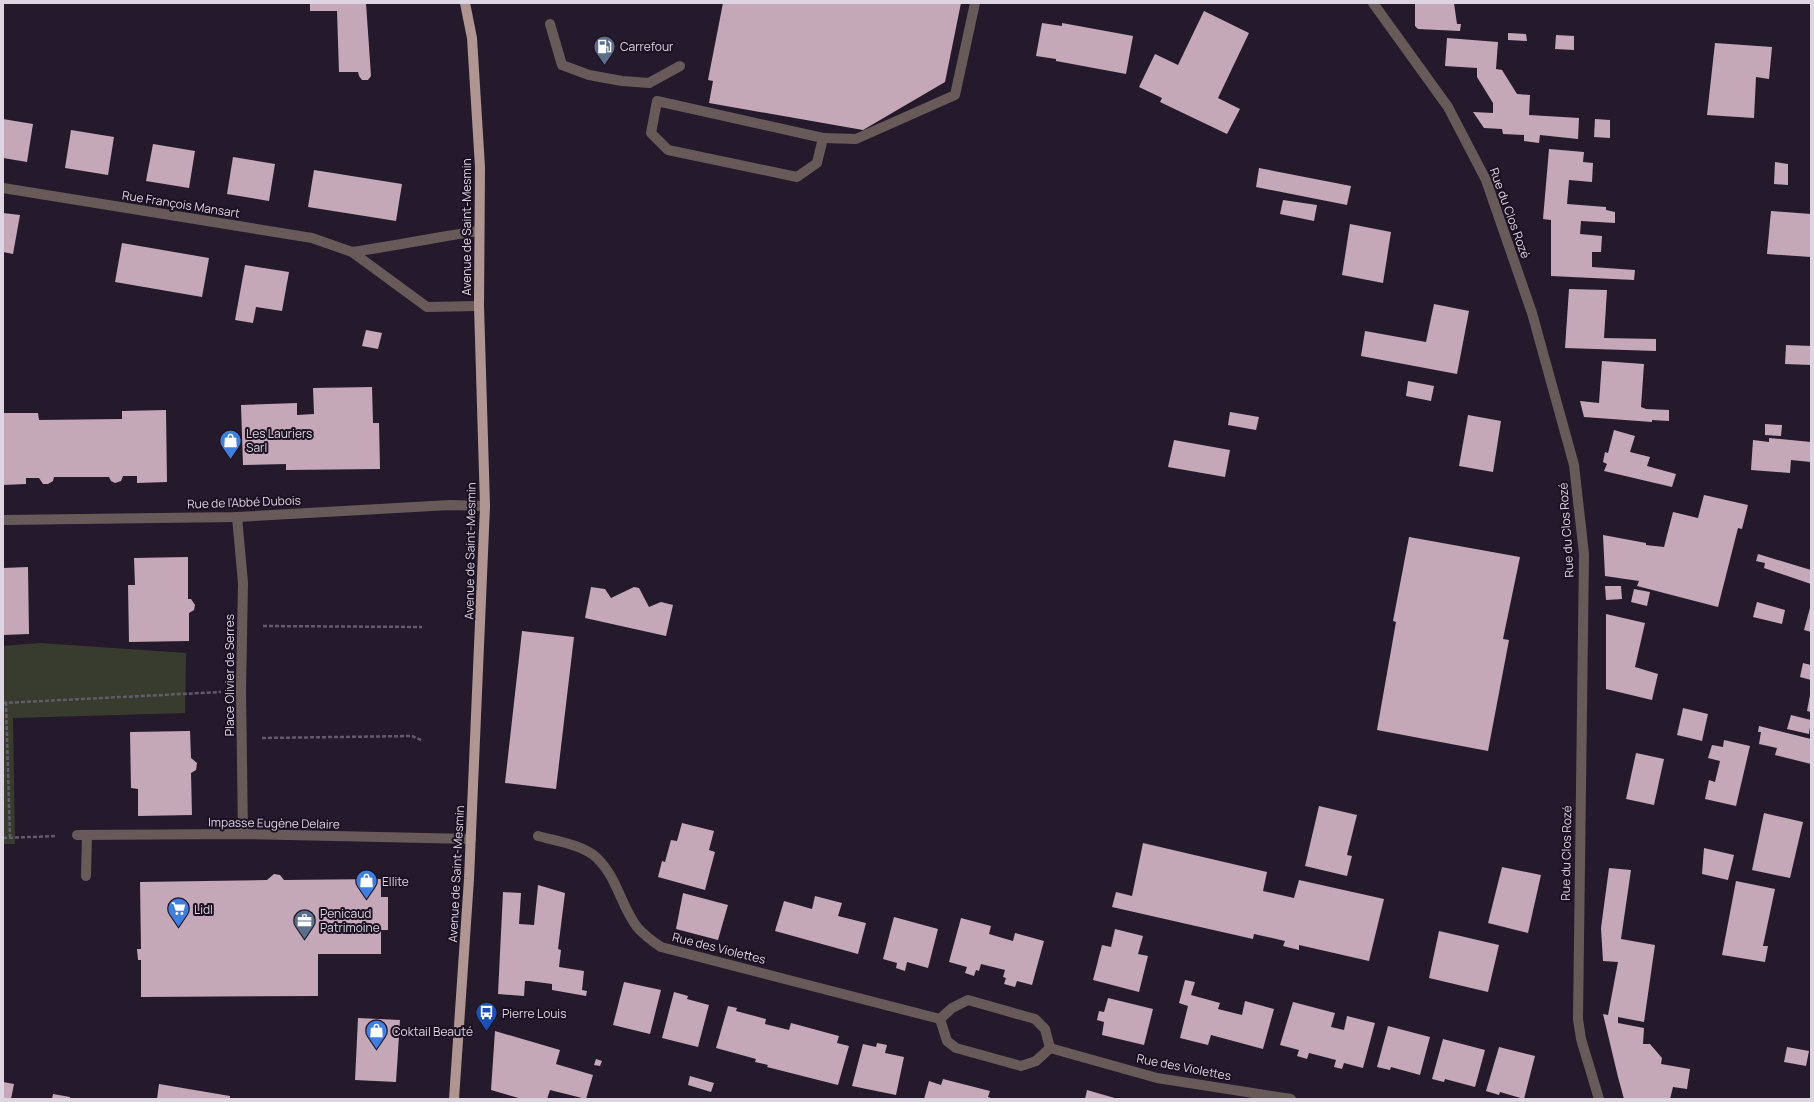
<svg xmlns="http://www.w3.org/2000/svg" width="1814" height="1102" font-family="Manrope,sans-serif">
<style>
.green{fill:#383c2e}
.building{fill:#c5a8b8}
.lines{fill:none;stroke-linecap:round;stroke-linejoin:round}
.path{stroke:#635a6a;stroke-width:2.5;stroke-dasharray:4 2;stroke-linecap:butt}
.minor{stroke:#675a59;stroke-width:10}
.major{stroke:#b09693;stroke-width:10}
.labels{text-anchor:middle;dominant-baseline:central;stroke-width:4;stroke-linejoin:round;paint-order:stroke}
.poi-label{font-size:12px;fill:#ddd6e2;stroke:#1c1122;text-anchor:start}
.street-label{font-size:12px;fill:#ddd6e2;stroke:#1c1122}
</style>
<rect width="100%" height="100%" fill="#251a2c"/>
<polygon class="green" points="40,643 186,653 185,713 13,718 15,844 3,844 3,646"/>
<g class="building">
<polygon points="310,3 366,3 371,76 368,80 362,80 359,76 358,72 339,72 337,11 310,11"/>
<polygon points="723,3 961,3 945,82 863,130 709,103 713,81 708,80"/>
<polygon points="1415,3 1454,3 1457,24 1461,24 1460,31 1418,29 1415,26"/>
<polygon points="1204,11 1249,33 1218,98 1240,109 1227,134 1160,102 1162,98 1139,87 1155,54 1178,65"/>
<polygon points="1042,23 1062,26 1062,23 1133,36 1126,74 1056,61 1056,59 1036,56"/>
<polygon points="1508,33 1526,34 1527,41 1508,40"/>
<polygon points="1556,35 1574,36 1574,50 1555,49"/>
<polygon points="1447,38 1498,42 1496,69 1502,70 1517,94 1530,95 1529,115 1579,118 1578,139 1540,135 1539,143 1524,141 1524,135 1503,134 1502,129 1484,128 1473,112 1493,113 1493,103 1477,77 1477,68 1445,66"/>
<polygon points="1715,43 1772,47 1769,79 1756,77 1754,118 1707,115"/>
<polygon points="3,119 33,124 27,162 3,158"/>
<polygon points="1595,119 1610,120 1610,138 1594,137"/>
<polygon points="71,130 114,137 108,175 65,168"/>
<polygon points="153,144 195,151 189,188 146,181"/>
<polygon points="1549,149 1584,152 1583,162 1593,163 1592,182 1569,180 1567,204 1606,207 1606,210 1615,212 1615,223 1581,221 1580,234 1602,236 1601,252 1592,252 1592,267 1635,270 1634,280 1551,276 1551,220 1543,219"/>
<polygon points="233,157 275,164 269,201 227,194"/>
<polygon points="1775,162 1788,164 1788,185 1774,184"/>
<polygon points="1259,168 1351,186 1347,205 1256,187"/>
<polygon points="314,170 402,184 396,221 308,207"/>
<polygon points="1283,200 1317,205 1314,221 1280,214"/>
<polygon points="1771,211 1811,214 1811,257 1767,254"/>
<polygon points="3,213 20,215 13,254 3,252"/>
<polygon points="1350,224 1391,232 1383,283 1342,275"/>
<polygon points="122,243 209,258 202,297 115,282"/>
<polygon points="245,265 289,272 282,311 256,307 253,323 235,320"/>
<polygon points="1569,289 1607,290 1604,338 1656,339 1656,351 1565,348"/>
<polygon points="1434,304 1469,311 1457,374 1361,356 1365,331 1426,342"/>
<polygon points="366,330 382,333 378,349 362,346"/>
<polygon points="1786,345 1811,346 1811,365 1785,364"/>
<polygon points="1602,361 1644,364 1641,407 1646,409 1669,410 1669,421 1652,420 1652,422 1584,417 1580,401 1599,403"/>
<polygon points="1408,381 1434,386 1431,401 1406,396"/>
<polygon points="372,387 373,423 379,423 380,469 286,470 286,464 243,465 241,405 297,403 297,415 314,414 313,388"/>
<polygon points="166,410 167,482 137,483 137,476 123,476 121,481 115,483 111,481 109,477 54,477 53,481 48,484 43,484 39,478 26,478 26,484 3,485 3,413 38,413 39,420 122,419 122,411"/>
<polygon points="1230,412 1259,417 1256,430 1228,425"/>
<polygon points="1468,415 1501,421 1493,472 1459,466"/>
<polygon points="1765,424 1782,425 1781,436 1765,435"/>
<polygon points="1614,430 1635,436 1630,452 1650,457 1647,466 1676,474 1672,487 1604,471 1607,464 1603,462 1605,452 1608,453"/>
<polygon points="1769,438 1811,442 1811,462 1791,460 1790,473 1751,470 1753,440 1769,442"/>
<polygon points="1174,440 1230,450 1225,477 1168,467"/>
<polygon points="1704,495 1748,505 1742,529 1738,528 1718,607 1637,586 1639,581 1605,576 1603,535 1646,543 1646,545 1664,547 1673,512 1698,518"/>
<polygon points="1409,537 1520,557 1503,639 1509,640 1488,751 1377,730 1396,622 1393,621"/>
<polygon points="1758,554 1811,570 1811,584 1764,568 1765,563 1756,561"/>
<polygon points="188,557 188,599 191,599 195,605 194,610 189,613 189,641 129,642 128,585 135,585 134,558"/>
<polygon points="28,567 29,634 3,635 3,568"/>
<polygon points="1605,586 1621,586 1622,599 1606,600"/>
<polygon points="591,587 605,589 611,598 634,587 639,588 649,607 661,602 673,605 666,636 585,618"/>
<polygon points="1634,589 1650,592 1647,606 1631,602"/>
<polygon points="1757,602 1785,610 1782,624 1753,617"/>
<polygon points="1811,604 1811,632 1804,630"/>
<polygon points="1606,614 1645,623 1635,667 1658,674 1652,700 1606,689"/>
<polygon points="522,631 574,637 556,789 505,783"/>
<polygon points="1803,663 1811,665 1811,680 1800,677"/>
<polygon points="1810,695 1811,695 1811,712 1807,711"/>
<polygon points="1683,708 1708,714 1702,741 1677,735"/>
<polygon points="1791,715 1811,720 1809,734 1787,729"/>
<polygon points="1759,726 1811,739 1811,764 1775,755 1777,748 1759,744 1761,732 1758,732"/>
<polygon points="190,731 191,758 197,763 196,770 191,773 192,815 138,816 138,789 131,788 130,732"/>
<polygon points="1724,740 1750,746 1736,806 1705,799 1709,780 1715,782 1720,761 1708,758 1712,745 1723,747"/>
<polygon points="1636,753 1664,759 1654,805 1626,799"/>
<polygon points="1319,806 1357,815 1347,855 1352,856 1347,876 1305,866"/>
<polygon points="1764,813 1803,822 1790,878 1752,870"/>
<polygon points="682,823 714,831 709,850 715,852 705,890 658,877 662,861 665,862 671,840 677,841"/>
<polygon points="1143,843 1267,872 1263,891 1294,898 1299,880 1384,899 1369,961 1299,945 1299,950 1283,946 1285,941 1254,934 1253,939 1112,907 1116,892 1132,896"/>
<polygon points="1704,848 1734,855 1728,880 1702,874"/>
<polygon points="1502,867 1541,875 1528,933 1488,923"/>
<polygon points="1609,868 1631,870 1621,939 1655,945 1644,1022 1618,1017 1618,1023 1644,1028 1643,1044 1650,1044 1662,1058 1661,1064 1690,1069 1687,1089 1673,1087 1670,1099 1624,1099 1618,1077 1603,1014 1608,1015 1618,962 1603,961 1601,928"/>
<polygon points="274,874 280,875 284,880 381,879 381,897 388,897 388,930 381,930 381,954 318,954 318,996 141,997 141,960 138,960 137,949 141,949 140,882 267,880"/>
<polygon points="1736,881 1775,889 1763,946 1768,946 1765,962 1722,955"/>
<polygon points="538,885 565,893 558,949 561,950 559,967 584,971 582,990 587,991 586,996 552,990 552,984 529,981 525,981 524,996 498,994 503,892 521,893 519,924 534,925"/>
<polygon points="683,893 728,905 718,940 676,929"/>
<polygon points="815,896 842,903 838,916 866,923 858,954 775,931 784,901 812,909"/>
<polygon points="894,917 938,929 928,968 907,962 905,971 896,968 897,963 883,959"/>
<polygon points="961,918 991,926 989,934 1013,941 1015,933 1044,941 1032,985 1017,981 1015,987 1004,984 1006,978 1003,977 1005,970 981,964 979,971 976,970 974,976 965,973 967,967 949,962"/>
<polygon points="1115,929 1143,936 1138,954 1148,956 1139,992 1093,980 1102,945 1111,947"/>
<polygon points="1439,931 1499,945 1488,992 1429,978"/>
<polygon points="1185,980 1195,982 1191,995 1220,1003 1218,1009 1242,1015 1245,1001 1274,1009 1263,1049 1211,1035 1208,1045 1180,1038 1188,1006 1179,1003"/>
<polygon points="624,982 661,990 650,1034 613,1025"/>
<polygon points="674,992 688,996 687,999 709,1005 698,1047 662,1038"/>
<polygon points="1108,998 1153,1009 1144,1045 1102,1035 1104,1022 1097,1020 1099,1011 1104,1012"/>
<polygon points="1293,1002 1335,1013 1331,1027 1344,1030 1347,1016 1375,1023 1363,1068 1344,1063 1342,1069 1334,1067 1336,1060 1309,1053 1307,1059 1297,1056 1299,1050 1280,1045"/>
<polygon points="728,1006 737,1008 736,1011 766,1019 765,1024 789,1030 791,1023 839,1036 837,1043 849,1046 838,1085 767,1067 768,1065 755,1062 756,1059 716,1048"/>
<polygon points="358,1018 400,1020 396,1082 355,1080"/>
<polygon points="1388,1026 1430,1037 1420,1075 1391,1067 1390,1070 1377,1067"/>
<polygon points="495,1031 560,1050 556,1064 593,1075 586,1099 550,1090 547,1099 522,1099 491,1090"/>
<polygon points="1443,1039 1485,1050 1475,1087 1445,1079 1444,1082 1432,1079"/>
<polygon points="877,1043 887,1045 885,1053 904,1057 896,1095 852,1086 863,1044 876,1047"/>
<polygon points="1499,1047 1535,1056 1524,1099 1500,1092 1499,1095 1486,1091"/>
<polygon points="1787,1047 1809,1051 1806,1066 1784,1062"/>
<polygon points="596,1059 602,1061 600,1066 594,1065"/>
<polygon points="690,1076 714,1083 711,1092 688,1085"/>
<polygon points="943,1079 990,1091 988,1097 993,1099 924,1099 929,1081 941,1085"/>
<polygon points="3,1082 14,1084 11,1099 3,1099"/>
<polygon points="159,1084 230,1096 230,1099 157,1099"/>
<polygon points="1087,1090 1118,1099 1085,1099"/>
<polygon points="53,1094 70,1097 70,1099 52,1099"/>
</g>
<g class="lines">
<g class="path">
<polyline points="263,626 422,627"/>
<polyline points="6,702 10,838"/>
<polyline points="3,703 221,692"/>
<polyline points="262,738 412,736 423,741"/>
<polyline points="3,838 57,836"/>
</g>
<g class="minor">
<polyline points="1373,3 1448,107 1486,180 1532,313 1574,465 1584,554 1578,1019 1581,1039 1599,1099"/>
<polyline points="550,24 562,65 589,75 622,81 649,83 680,66"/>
<polygon points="657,101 823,138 817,163 797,177 668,150 651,133"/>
<polyline points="823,138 856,139 955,95 975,3"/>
<polyline points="3,188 312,238 352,252 427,307 479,306"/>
<path d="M352 252C395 246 436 237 479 231"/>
<polyline points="237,517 243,583 241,690 243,834"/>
<polyline points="3,520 237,517 450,505 485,506"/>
<polyline points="77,835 243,834 471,839"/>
<path d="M538 836C556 841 584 845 597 858 617 877 621 906 637 927 644 935 652 941 661 947L940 1019"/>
<polyline points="86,876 87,835"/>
<polyline points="940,1019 952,1008 968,1000 1035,1019 1045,1029 1050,1048"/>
<polyline points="940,1019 947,1041 956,1048 1021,1066 1036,1061 1050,1048"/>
<polyline points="1050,1048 1157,1078 1291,1099"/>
</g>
<polyline class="major" points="454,1099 469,879 485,506 479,306 480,167 472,38 465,3"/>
</g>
<defs>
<symbol id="fuel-pin" viewBox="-11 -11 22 30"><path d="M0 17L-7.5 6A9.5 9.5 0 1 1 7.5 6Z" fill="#5c6f8a" stroke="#1c1122"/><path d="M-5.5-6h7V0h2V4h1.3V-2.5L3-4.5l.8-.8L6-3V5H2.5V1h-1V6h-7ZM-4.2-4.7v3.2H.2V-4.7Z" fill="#fff"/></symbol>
<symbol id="shop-pin" viewBox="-11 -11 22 30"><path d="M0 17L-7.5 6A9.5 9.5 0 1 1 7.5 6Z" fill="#3f7fe0" stroke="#1c1122"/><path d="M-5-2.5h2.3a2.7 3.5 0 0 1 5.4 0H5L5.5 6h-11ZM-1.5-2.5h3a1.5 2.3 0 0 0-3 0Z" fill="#fff"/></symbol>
<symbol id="supermarket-pin" viewBox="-11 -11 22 30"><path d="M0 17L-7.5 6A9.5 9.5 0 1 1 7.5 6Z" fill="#3f7fe0" stroke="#1c1122"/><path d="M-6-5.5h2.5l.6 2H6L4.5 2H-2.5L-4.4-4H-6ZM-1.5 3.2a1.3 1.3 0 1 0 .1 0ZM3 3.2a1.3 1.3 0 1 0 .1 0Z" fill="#fff"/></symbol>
<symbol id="office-pin" viewBox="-11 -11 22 30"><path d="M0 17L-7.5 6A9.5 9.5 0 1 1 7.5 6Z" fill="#5c6f8a" stroke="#1c1122"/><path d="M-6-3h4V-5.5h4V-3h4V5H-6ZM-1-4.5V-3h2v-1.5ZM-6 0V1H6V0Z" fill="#fff"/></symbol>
<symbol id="bus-pin" viewBox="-11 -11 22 30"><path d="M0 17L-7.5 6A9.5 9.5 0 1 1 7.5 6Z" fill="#1a4fb4" stroke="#1c1122"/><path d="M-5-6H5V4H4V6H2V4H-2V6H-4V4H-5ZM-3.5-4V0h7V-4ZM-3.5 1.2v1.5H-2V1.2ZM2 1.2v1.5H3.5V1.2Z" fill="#fff"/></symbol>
</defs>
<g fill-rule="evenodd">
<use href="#fuel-pin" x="592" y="34" width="25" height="34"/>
<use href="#shop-pin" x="218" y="428" width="25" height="34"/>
<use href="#shop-pin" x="354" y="868" width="25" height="34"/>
<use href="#supermarket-pin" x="166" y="896" width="25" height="34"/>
<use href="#office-pin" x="292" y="908" width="25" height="34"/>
<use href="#bus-pin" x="474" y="1000" width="25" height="34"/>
<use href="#shop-pin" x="364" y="1018" width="25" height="34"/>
</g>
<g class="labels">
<g class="poi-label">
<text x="620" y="46">Carrefour</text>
<text x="246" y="433">Les Lauriers<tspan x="246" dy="14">Sarl</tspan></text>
<text x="382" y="881">Ellite</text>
<text x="194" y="909">Lidl</text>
<text x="320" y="913">Penicaud<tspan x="320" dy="14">Patrimoine</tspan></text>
<text x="502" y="1013">Pierre Louis</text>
<text x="392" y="1031">Coktail Beauté</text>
</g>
<g class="street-label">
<text transform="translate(181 204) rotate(9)">Rue François Mansart</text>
<text transform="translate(1510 213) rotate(70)">Rue du Clos Rozé</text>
<text transform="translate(466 227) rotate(-90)">Avenue de Saint-Mesmin</text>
<text transform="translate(244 502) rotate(-2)">Rue de l'Abbé Dubois</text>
<text transform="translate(1566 530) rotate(-94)">Rue du Clos Rozé</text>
<text transform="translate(470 551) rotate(-89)">Avenue de Saint-Mesmin</text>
<text transform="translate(229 675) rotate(-90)">Place Olivier de Serres</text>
<text transform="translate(274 823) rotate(1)">Impasse Eugène Delaire</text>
<text transform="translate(1566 853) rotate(-89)">Rue du Clos Rozé</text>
<text transform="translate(456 874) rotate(-87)">Avenue de Saint-Mesmin</text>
<text transform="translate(719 948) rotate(14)">Rue des Violettes</text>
<text transform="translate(1184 1067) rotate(11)">Rue des Violettes</text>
</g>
</g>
<rect width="1814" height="1102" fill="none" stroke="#ddd6e2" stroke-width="8"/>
</svg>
